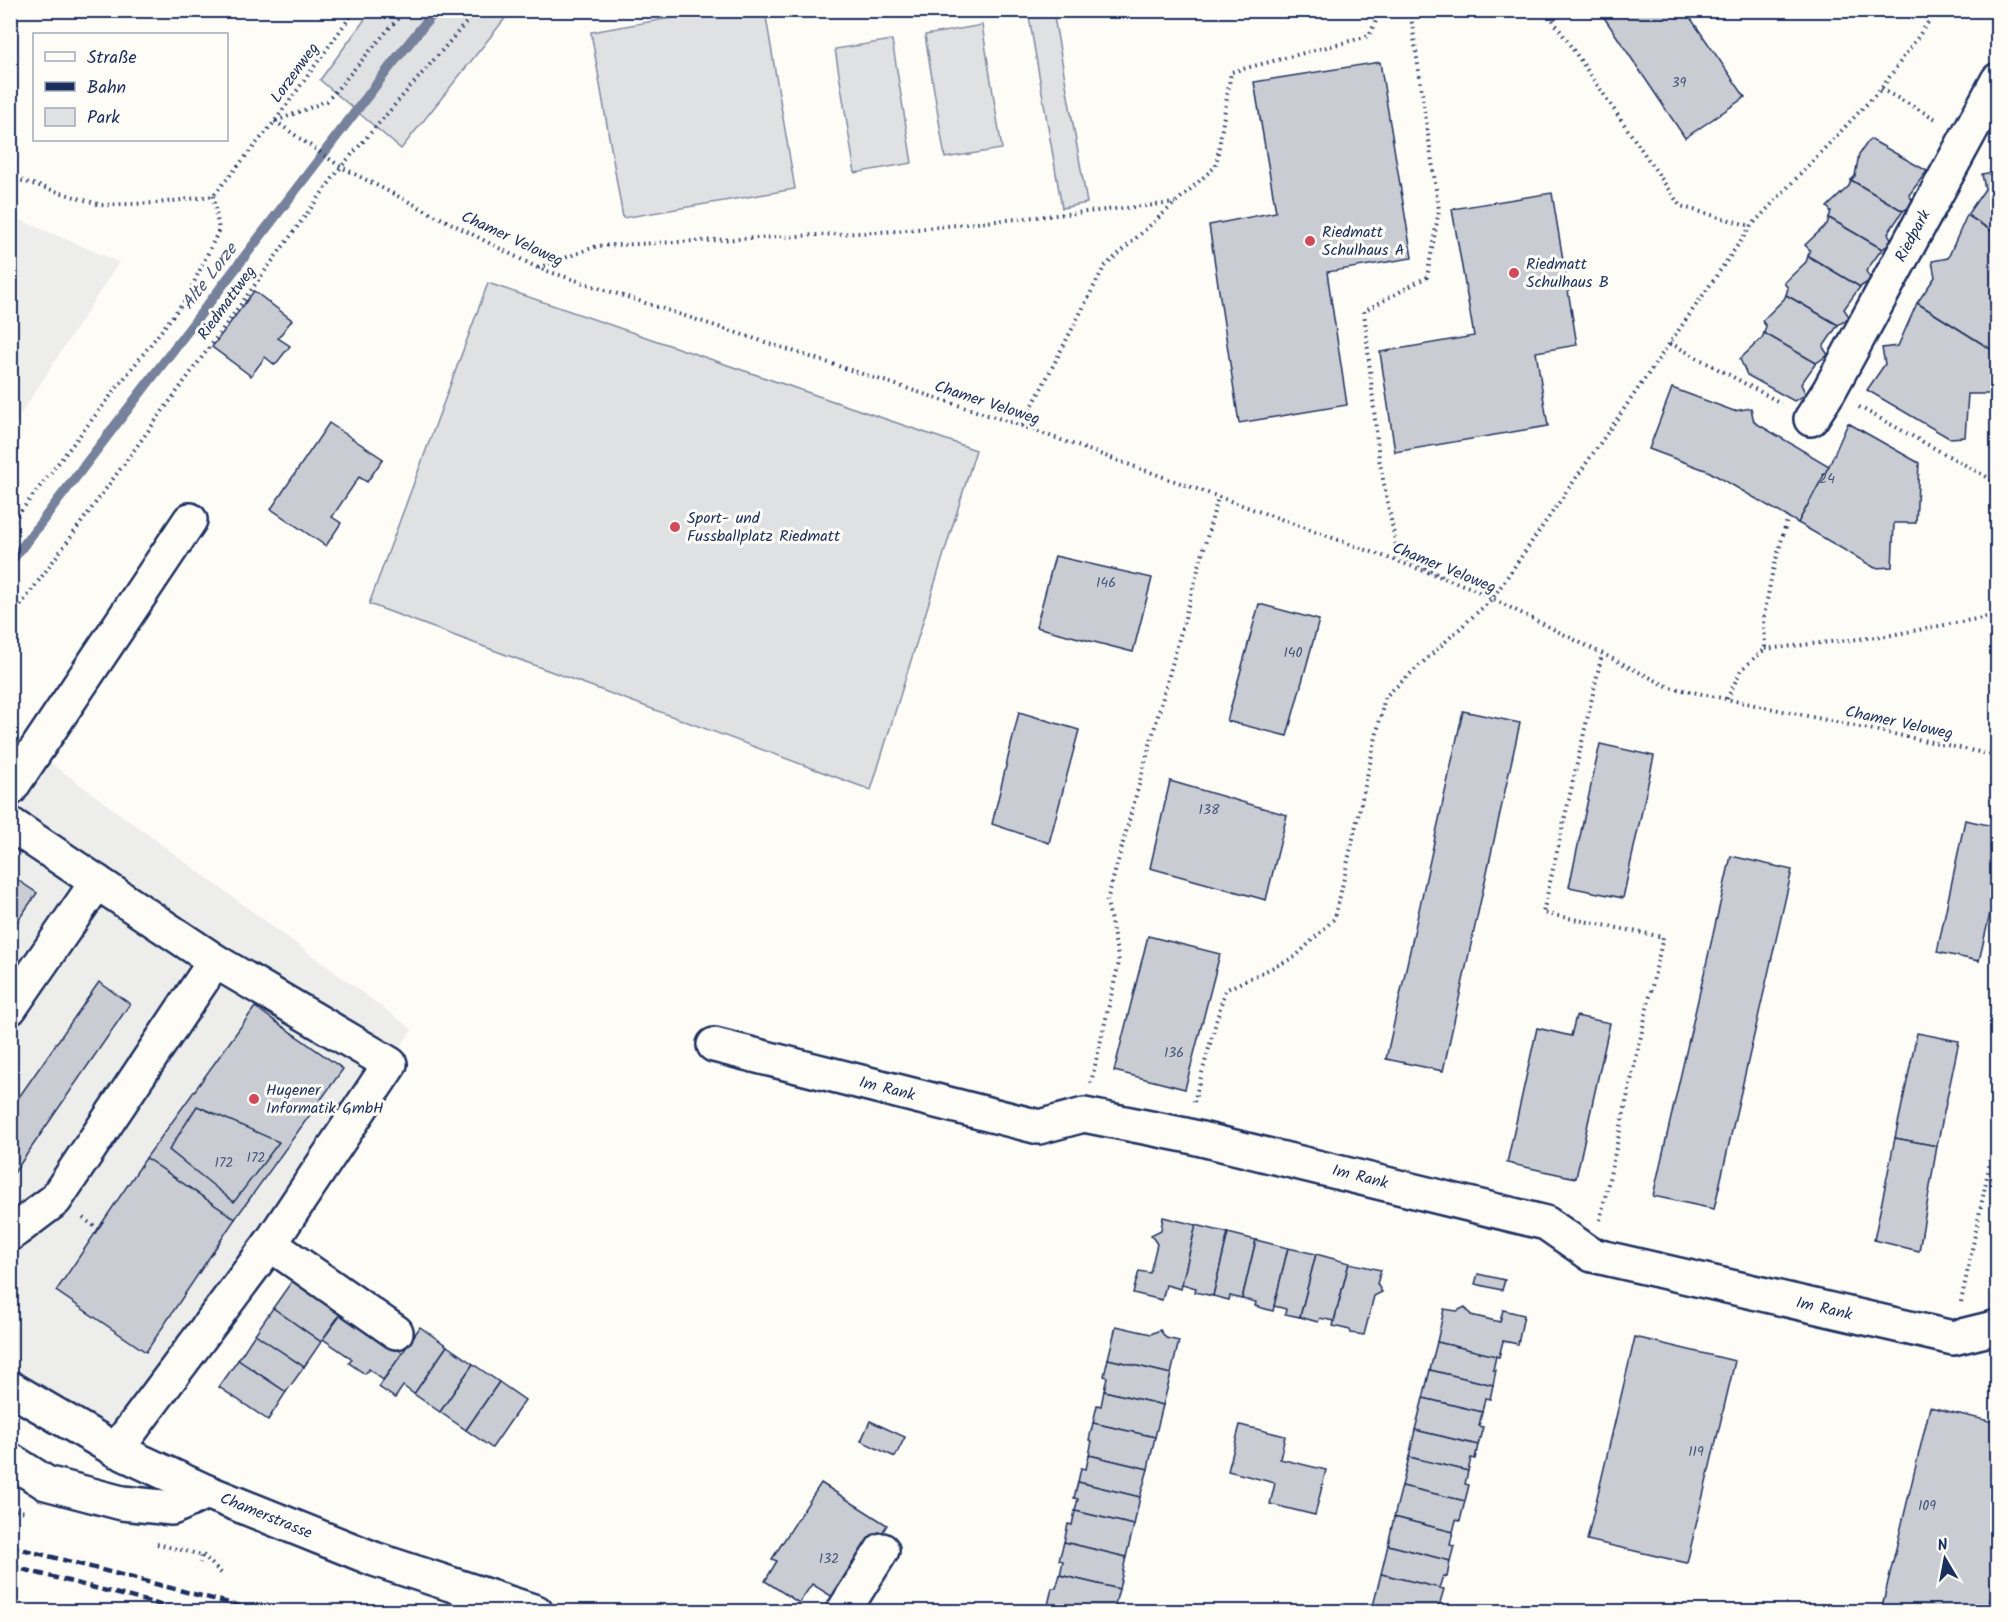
<svg xmlns="http://www.w3.org/2000/svg" width="2008" height="1622" font-family="Kalam,sans-serif">
<style>
.built{fill:#edeeec}
.green{fill:#e0e1e3;stroke:#7e88a0;stroke-width:1.5}
.lines{fill:none;stroke-linecap:round;stroke-linejoin:round}
.stream{stroke:#76819c;stroke-width:10}
.building{fill:#c9ccd3;stroke:#1b2f5e;stroke-width:1.5}
.minor-casing{stroke:#1b2f5e;stroke-width:38}
.major-casing{stroke:#1b2f5e;stroke-width:38}
.path{stroke:#1b2f5e;stroke-width:4;stroke-dasharray:1.5 4.5;stroke-linecap:butt}
.minor{stroke:#fdfcf7;stroke-width:33}
.major{stroke:#fdfcf7;stroke-width:33}
.rail{stroke:#1b2f5e;stroke-width:4.5;stroke-dasharray:9 4.5;stroke-linecap:butt}
.poi-dot{fill:#d1495b;stroke:#fdfcf7;stroke-width:2}
.labels{text-anchor:middle;dominant-baseline:central;stroke-width:6;stroke-linejoin:round;paint-order:stroke}
.number-label{font-size:14px;fill:#46567b}
.street-label{font-size:16px;fill:#1b2f5e;stroke:#fdfcf7}
.poi-label{font-size:16px;fill:#1b2f5e;stroke:#fdfcf7;text-anchor:start}
.water-label{font-size:18px;font-style:italic;fill:#49587d;stroke:#fdfcf7}
</style>
<rect width="100%" height="100%" fill="#fdfcf7"/>
<filter id="ink" filterUnits="userSpaceOnUse"><feTurbulence type="fractalNoise" baseFrequency=".0167" numOctaves="2"/><feDisplacementMap in="SourceGraphic" scale="12" xChannelSelector="R" yChannelSelector="G"/><feConvolveMatrix kernelMatrix="1 2 1 2 8 2 1 2 1" color-interpolation-filters="sRGB"/></filter>
<g filter="url(#ink)">
<g class="built">
<polygon points="11,216 119,262 11,429"/>
<polygon points="10,733 412,1029 390,1064 116,1450 11,1381"/>
</g>
<g class="green">
<polygon points="716,10 765,11 795,189 623,218 591,32"/>
<polygon points="371,11 511,11 401,149 320,80"/>
<polygon points="1028,11 1053,11 1087,203 1062,208"/>
<polygon points="982,25 1002,149 945,158 925,35"/>
<polygon points="892,40 912,163 855,173 835,49"/>
<polygon points="488,283 976,450 871,790 369,604"/>
</g>
<g class="lines">
<polyline class="stream" points="10,563 392,64 436,10"/>
</g>
<g class="building">
<polygon points="1599,10 1685,10 1745,97 1685,138"/>
<polygon points="1380,62 1412,258 1327,272 1347,405 1239,423 1209,225 1276,212 1254,82"/>
<polygon points="1870,139 1927,171 1909,195 1915,204 1903,211 1851,180 1855,176 1859,154"/>
<polygon points="1998,171 1998,235 1967,215 1985,189 1982,174"/>
<polygon points="1851,180 1903,211 1888,233 1893,243 1882,249 1829,218 1831,211 1827,207 1849,186"/>
<polygon points="1552,193 1577,345 1536,352 1548,426 1395,452 1380,352 1474,336 1452,209"/>
<polygon points="1967,215 1998,235 1998,350 1992,350 1917,303 1935,277 1932,261 1948,258"/>
<polygon points="1829,218 1882,249 1866,271 1871,280 1860,287 1808,256 1810,250 1805,245 1827,224"/>
<polygon points="1808,256 1860,287 1844,309 1850,318 1838,325 1786,295 1788,288 1784,283 1806,262"/>
<polygon points="254,291 292,320 278,338 290,346 275,365 265,357 251,376 212,347"/>
<polygon points="1786,295 1838,325 1823,347 1828,355 1816,363 1764,333 1766,326 1762,321 1784,299"/>
<polygon points="1917,303 1992,350 1990,394 1968,394 1965,437 1949,438 1867,390 1885,364 1882,348 1898,346"/>
<polygon points="1764,333 1816,363 1801,384 1806,395 1794,401 1747,375 1740,359 1762,338"/>
<polygon points="1672,388 1734,411 1751,408 1754,422 1829,466 1798,523 1708,471 1649,449"/>
<polygon points="329,423 383,459 367,482 359,477 332,517 341,523 326,546 271,509"/>
<polygon points="1848,423 1919,463 1916,523 1894,523 1892,567 1875,568 1798,523 1829,466"/>
<polygon points="1055,556 1152,578 1133,652 1036,627"/>
<polygon points="1259,604 1319,620 1287,736 1227,721"/>
<polygon points="1463,711 1520,723 1443,1071 1386,1059"/>
<polygon points="1019,712 1079,730 1049,843 992,824"/>
<polygon points="1600,744 1654,756 1623,898 1569,887"/>
<polygon points="1170,781 1287,815 1266,900 1150,868"/>
<polygon points="1965,820 1998,827 1998,879 1979,961 1937,952"/>
<polygon points="1731,856 1792,870 1714,1209 1653,1196"/>
<polygon points="10,875 37,893 10,932"/>
<polygon points="1148,936 1220,954 1185,1089 1114,1071"/>
<polygon points="99,982 130,1004 14,1173 10,1171 10,1110"/>
<polygon points="255,1007 343,1069 235,1219 146,1158"/>
<polygon points="1576,1016 1610,1023 1576,1178 1507,1163 1537,1028 1571,1036"/>
<polygon points="1917,1033 1959,1041 1937,1146 1895,1138"/>
<polygon points="197,1106 279,1142 234,1202 169,1150"/>
<polygon points="1895,1138 1937,1146 1919,1251 1874,1240"/>
<polygon points="146,1158 235,1219 146,1352 56,1291"/>
<polygon points="1163,1217 1196,1225 1181,1289 1166,1285 1162,1300 1133,1293 1139,1271 1150,1273 1157,1244 1151,1235 1161,1230"/>
<polygon points="1196,1225 1228,1233 1213,1296 1195,1292 1196,1288 1182,1284"/>
<polygon points="1228,1233 1256,1240 1242,1299 1230,1296 1229,1300 1213,1296"/>
<polygon points="1256,1240 1288,1248 1273,1311 1255,1306 1256,1302 1242,1299"/>
<polygon points="1288,1248 1316,1254 1300,1317 1285,1314 1286,1309 1274,1306"/>
<polygon points="1316,1254 1349,1263 1334,1321 1320,1318 1318,1322 1300,1317"/>
<polygon points="1349,1263 1381,1270 1377,1284 1382,1292 1374,1296 1364,1335 1351,1333 1350,1330 1333,1326"/>
<polygon points="1478,1274 1505,1280 1502,1290 1475,1284"/>
<polygon points="292,1281 340,1314 321,1342 273,1308"/>
<polygon points="1465,1307 1471,1315 1500,1322 1503,1310 1524,1315 1518,1344 1503,1341 1499,1357 1437,1342 1444,1309 1457,1311"/>
<polygon points="273,1308 321,1342 304,1367 255,1334"/>
<polygon points="343,1312 403,1353 383,1380 369,1369 365,1374 349,1363 352,1359 323,1339"/>
<polygon points="1116,1326 1151,1334 1160,1330 1166,1338 1179,1341 1171,1374 1108,1359"/>
<polygon points="420,1327 447,1346 414,1394 403,1386 395,1398 379,1387"/>
<polygon points="255,1334 304,1367 286,1392 238,1360"/>
<polygon points="1635,1337 1735,1361 1687,1563 1587,1540"/>
<polygon points="1437,1342 1496,1356 1493,1370 1496,1370 1493,1385 1430,1370"/>
<polygon points="447,1346 473,1364 440,1412 414,1394"/>
<polygon points="1108,1359 1171,1374 1163,1405 1104,1391 1107,1377 1104,1376"/>
<polygon points="238,1360 286,1392 268,1420 219,1387"/>
<polygon points="473,1364 499,1382 466,1430 440,1412"/>
<polygon points="1430,1370 1493,1385 1490,1399 1485,1398 1482,1412 1423,1398"/>
<polygon points="499,1382 525,1400 492,1448 466,1430"/>
<polygon points="1104,1391 1163,1405 1155,1437 1093,1423 1097,1405 1101,1406"/>
<polygon points="1423,1398 1482,1412 1479,1426 1483,1427 1478,1445 1415,1430"/>
<polygon points="1930,1407 1998,1423 1998,1569 1987,1612 1881,1611"/>
<polygon points="870,1421 905,1437 895,1457 861,1441"/>
<polygon points="1093,1423 1155,1437 1148,1469 1089,1455 1092,1441 1089,1440"/>
<polygon points="1240,1425 1285,1436 1280,1459 1326,1470 1315,1515 1270,1504 1275,1483 1228,1471"/>
<polygon points="1415,1430 1478,1445 1475,1459 1471,1458 1468,1471 1409,1457"/>
<polygon points="1089,1455 1148,1469 1140,1497 1078,1482 1081,1468 1086,1469"/>
<polygon points="1409,1457 1468,1471 1465,1484 1469,1485 1465,1501 1402,1486"/>
<polygon points="1078,1482 1140,1497 1134,1525 1075,1511 1078,1499 1074,1498"/>
<polygon points="821,1483 887,1525 839,1601 812,1584 799,1603 765,1581 777,1561 772,1559"/>
<polygon points="1402,1486 1465,1501 1460,1521 1456,1520 1453,1532 1394,1517"/>
<polygon points="1075,1511 1134,1525 1126,1557 1064,1542 1068,1524 1072,1525"/>
<polygon points="1394,1517 1453,1532 1450,1545 1454,1546 1450,1561 1388,1545"/>
<polygon points="1064,1542 1126,1557 1119,1589 1060,1575 1063,1561 1059,1560"/>
<polygon points="1388,1545 1450,1561 1447,1577 1443,1576 1439,1588 1381,1574"/>
<polygon points="1381,1574 1444,1589 1439,1606 1441,1612 1387,1612 1373,1606"/>
<polygon points="1060,1575 1119,1589 1113,1612 1073,1612 1048,1605 1052,1588 1056,1588"/>
</g>
<g class="lines">
<defs>
<g id="minor">
<polyline points="1811,419 1829,391 1998,80"/>
<polyline points="10,789 190,520"/>
<polyline points="10,824 215,961"/>
<polyline points="10,1008 97,882"/>
<polyline points="714,1045 1039,1127 1084,1115 1185,1135 1546,1223 1592,1255 1953,1338 1998,1327"/>
<polyline points="10,1234 55,1200 215,961 390,1064 270,1244 116,1450"/>
<polyline points="270,1244 396,1332"/>
<polyline points="10,1460 46,1483 122,1503 172,1508 207,1492"/>
<polyline points="843,1612 882,1550"/>
</g>
<polyline id="major" points="10,1388 116,1450 207,1492 374,1559 536,1612"/>
</defs>
<use href="#minor" class="minor-casing"/>
<use href="#major" class="major-casing"/>
<g class="path">
<polyline points="1410,10 1439,210 1427,277 1364,311 1379,459 1398,555 1443,576"/>
<polyline points="1546,10 1680,206 1751,226"/>
<polyline points="1881,89 1938,120"/>
<polyline points="275,121 341,167 538,268 1022,426 1469,587 1669,687 1998,756"/>
<polyline points="276,121 327,101 405,10"/>
<polyline points="10,177 101,205 158,203 213,196 275,121 355,10"/>
<polyline points="538,268 597,246 897,231 1175,203"/>
<polyline points="1670,343 1781,403"/>
<polyline points="1859,407 1998,483"/>
<polyline points="1022,426 1104,267 1216,166 1231,72 1369,36 1381,10"/>
<polyline points="10,525 186,299 219,230 213,196"/>
<polyline points="10,620 341,167 477,10"/>
<polyline points="1765,649 1886,636 1998,615"/>
<polyline points="1727,699 1741,670 1765,649 1764,616 1772,574 1788,517"/>
<polyline points="1091,1083 1119,962 1107,901 1218,497"/>
<polyline points="1194,1102 1225,990 1295,957 1335,918 1385,697 1492,599 1751,226 1881,89 1937,10"/>
<polyline points="83,1218 98,1229"/>
<polyline points="1600,1220 1663,937 1543,913 1602,654"/>
<polyline points="1961,1302 1998,1124"/>
<polyline points="10,1509 24,1512"/>
<polyline points="157,1544 202,1555 200,1563"/>
<polyline points="203,1555 223,1575"/>
</g>
<use href="#minor" class="minor"/>
<use href="#major" class="major"/>
<g class="rail">
<polyline points="10,1546 263,1612"/>
<polyline points="10,1566 188,1612"/>
</g>
</g>
</g>
<g class="poi-dot">
<circle cx="1310" cy="241" r="6"/>
<circle cx="1514" cy="273" r="6"/>
<circle cx="675" cy="527" r="6"/>
<circle cx="254" cy="1099" r="6"/>
</g>
<g class="labels">
<g class="number-label">
<text x="1679" y="83">39</text>
<text x="1827" y="479">24</text>
<text x="1106" y="583">146</text>
<text x="1293" y="653">140</text>
<text x="1209" y="810">138</text>
<text x="1174" y="1053">136</text>
<text x="256" y="1158">172</text>
<text x="224" y="1163">172</text>
<text x="1696" y="1452">119</text>
<text x="1927" y="1506">109</text>
<text x="829" y="1559">132</text>
</g>
<g class="street-label">
<text transform="translate(295 73) rotate(-54)">Lorzenweg</text>
<text transform="translate(1913 236) rotate(-62)">Riedpark</text>
<text transform="translate(512 239) rotate(25)">Chamer Veloweg</text>
<text transform="translate(227 303) rotate(-54)">Riedmattweg</text>
<text transform="translate(987 403) rotate(18)">Chamer Veloweg</text>
<text transform="translate(1444 568) rotate(22)">Chamer Veloweg</text>
<text transform="translate(1899 723) rotate(12)">Chamer Veloweg</text>
<text transform="translate(887 1089) rotate(14)">Im Rank</text>
<text transform="translate(1360 1177) rotate(14)">Im Rank</text>
<text transform="translate(1824 1309) rotate(13)">Im Rank</text>
<text transform="translate(266 1516) rotate(22)">Chamerstrasse</text>
</g>
<g class="poi-label">
<text x="1322" y="232">Riedmatt<tspan x="1322" dy="18">Schulhaus A</tspan></text>
<text x="1526" y="264">Riedmatt<tspan x="1526" dy="18">Schulhaus B</tspan></text>
<text x="687" y="518">Sport- und<tspan x="687" dy="18">Fussballplatz Riedmatt</tspan></text>
<text x="266" y="1090">Hugener<tspan x="266" dy="18">Informatik GmbH</tspan></text>
</g>
<g class="water-label">
<text transform="translate(210 277) rotate(-52)">Alte Lorze</text>
</g>
</g>
<rect width="2008" height="1622" fill="none" stroke="#fdfcf7" stroke-width="36"/>
<rect x="18" y="18" width="1972" height="1586" fill="none" stroke="#1b2f5e" stroke-width="2" filter="url(#ink)"/>
<rect x="33" y="33" width="195" height="108" fill="#fdfcf7" stroke="#a3aaba" stroke-width="1.5"/>
<rect x="45" y="52" width="30" height="9" fill="#fdfcf7" stroke="#a3aaba" stroke-width="1.5"/>
<text x="87" y="63" font-size="18" fill="#1b2f5e">Straße</text>
<rect x="45" y="82" width="30" height="9" fill="#1b2f5e" stroke="#a3aaba" stroke-width="1.5"/>
<text x="87" y="93" font-size="18" fill="#1b2f5e">Bahn</text>
<rect x="45" y="108" width="30" height="18" fill="#e0e1e3" stroke="#a3aaba" stroke-width="1.5"/>
<text x="87" y="123" font-size="18" fill="#1b2f5e">Park</text>
<g transform="translate(1945 1559) rotate(350)" stroke="#fdfcf7" stroke-width="4.5" paint-order="stroke">
<path d="M0-4.5L10 22L0 15L-10 22Z" fill="#1b2f5e"/>
<text y="-9" font-size="16" font-weight="bold" text-anchor="middle" fill="#1b2f5e">N</text>
</g>
</svg>
